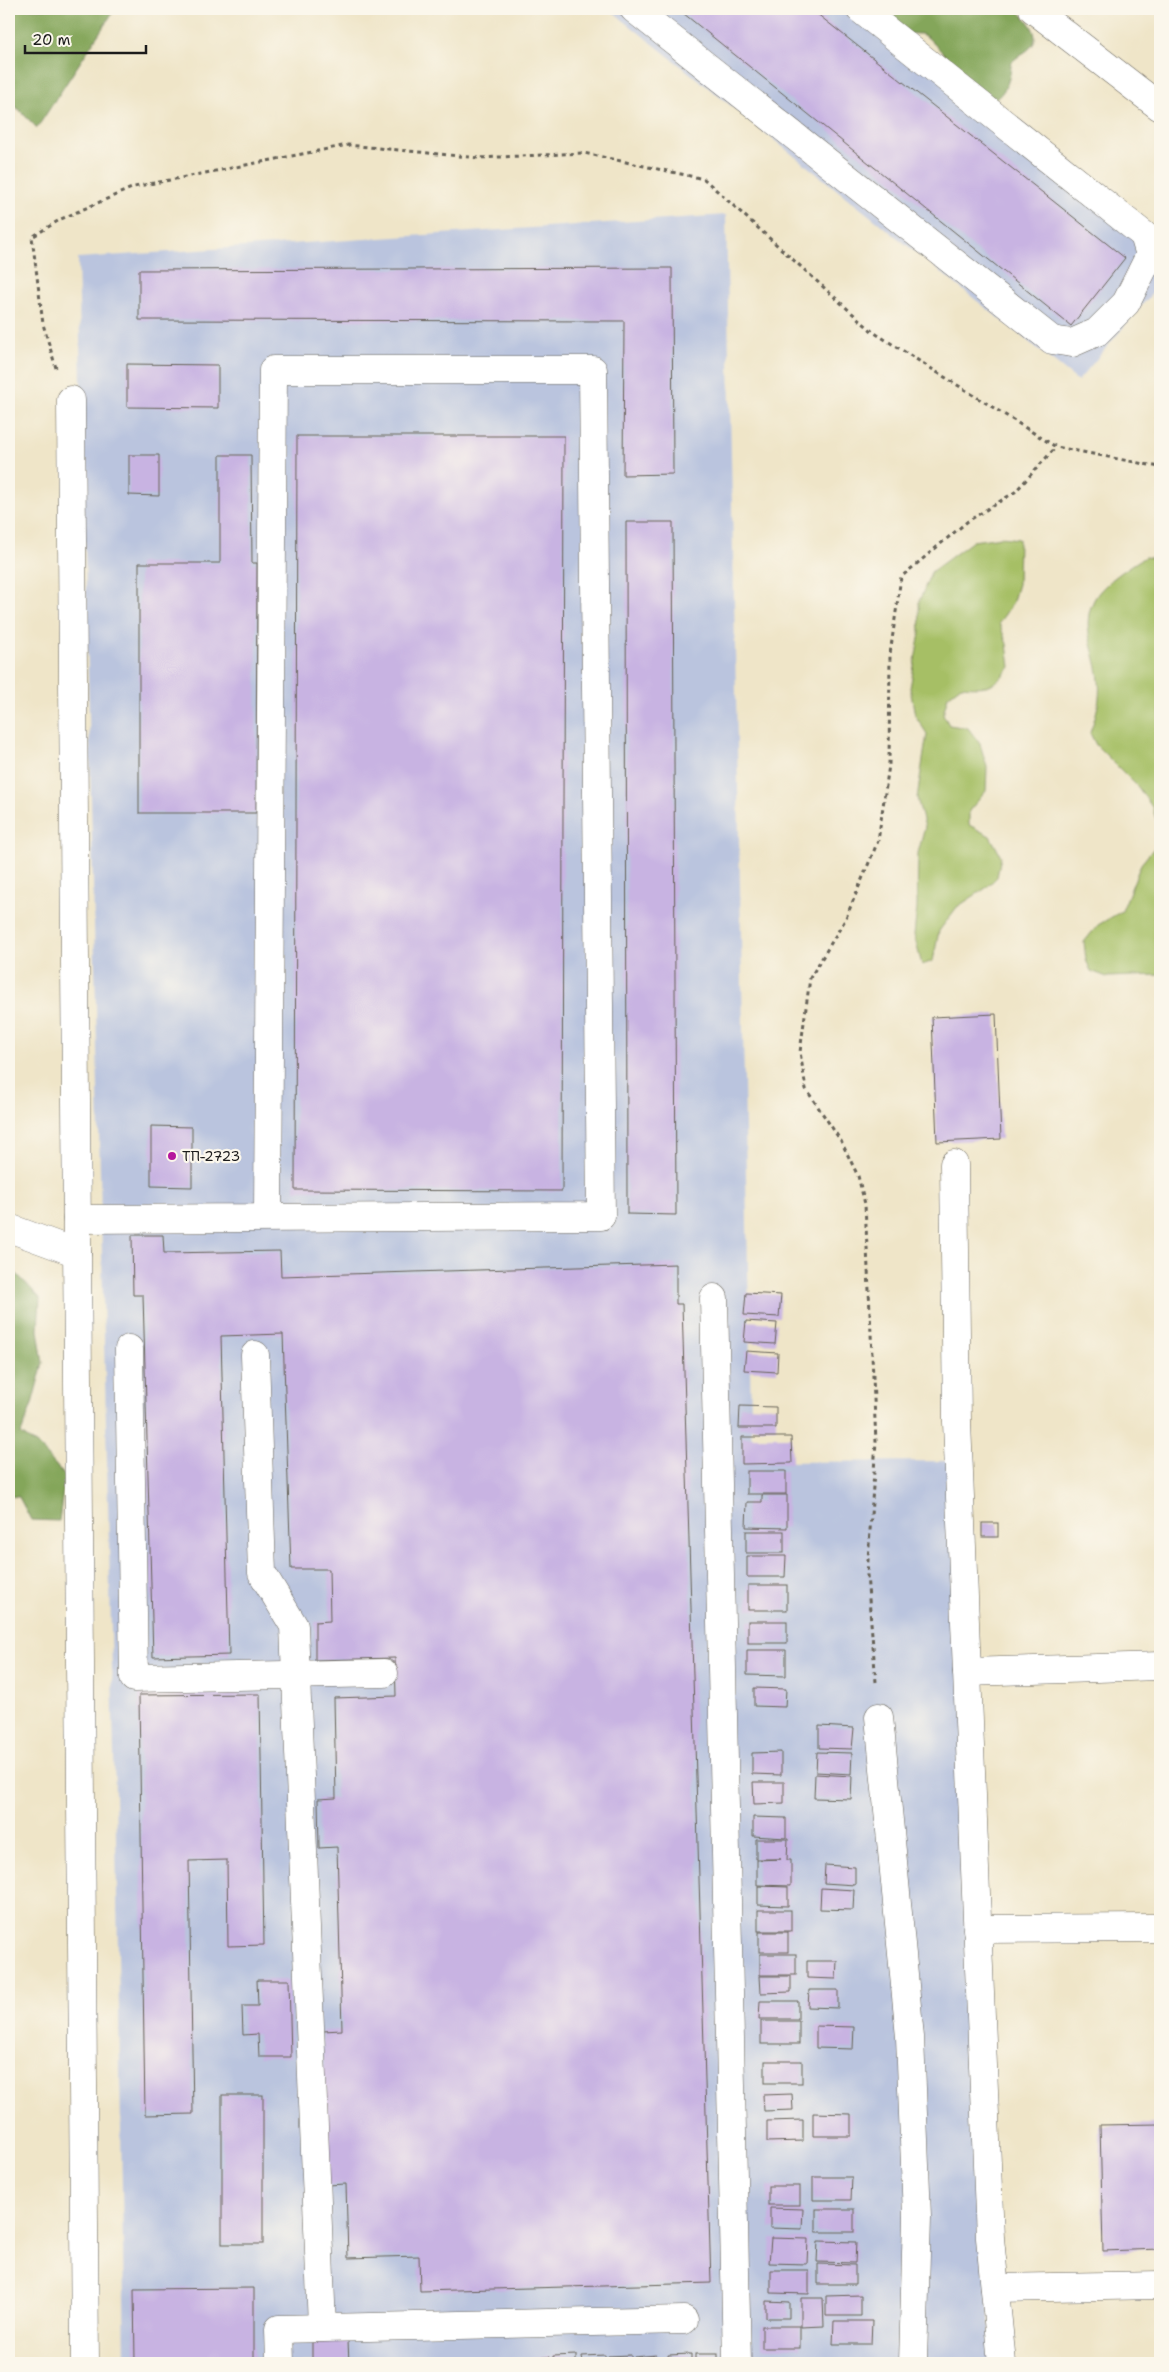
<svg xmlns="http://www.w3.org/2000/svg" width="1169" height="2372" font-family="'Shantell Sans',sans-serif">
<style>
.industrial{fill:#bac4de}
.green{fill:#a6bf65;stroke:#616e40}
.forest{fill:#84a65a;stroke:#50613b}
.building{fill:#c8b3e2}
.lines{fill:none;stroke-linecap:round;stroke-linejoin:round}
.minor-casing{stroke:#666258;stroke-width:29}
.path{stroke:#666258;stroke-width:3;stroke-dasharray:4 4;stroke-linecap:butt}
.minor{stroke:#fff;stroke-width:28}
.poi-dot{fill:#b5179e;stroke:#fbf7ec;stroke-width:2}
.labels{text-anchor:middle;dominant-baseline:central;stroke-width:4.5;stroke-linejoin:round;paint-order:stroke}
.poi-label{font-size:14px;fill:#1c1c1c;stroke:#fbf7ec;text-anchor:start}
</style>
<rect width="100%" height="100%" fill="#fbf7ec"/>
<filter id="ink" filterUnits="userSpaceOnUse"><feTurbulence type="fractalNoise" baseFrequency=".02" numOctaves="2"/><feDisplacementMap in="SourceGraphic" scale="10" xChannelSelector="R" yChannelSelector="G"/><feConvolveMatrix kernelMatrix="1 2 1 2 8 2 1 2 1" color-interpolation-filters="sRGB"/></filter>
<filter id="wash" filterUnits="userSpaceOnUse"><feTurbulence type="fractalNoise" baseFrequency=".0096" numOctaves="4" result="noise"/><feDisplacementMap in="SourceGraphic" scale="20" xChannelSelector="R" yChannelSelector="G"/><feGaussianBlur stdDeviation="1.12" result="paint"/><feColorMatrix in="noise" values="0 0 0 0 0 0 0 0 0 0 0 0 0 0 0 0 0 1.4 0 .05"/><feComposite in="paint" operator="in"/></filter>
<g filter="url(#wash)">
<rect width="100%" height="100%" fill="#efe5c8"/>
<g class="industrial">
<polygon points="609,9 879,9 1160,233 1160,284 1078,381"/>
<polygon points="726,215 752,1462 955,1461 991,2363 125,2363 116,1838 78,258"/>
</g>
<g class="green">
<path d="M1001 537 1019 539 1018 584 1012 604 999 623 1007 644 1010 667C994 688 987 688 961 686L948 696 943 714 949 725 968 728 980 744 987 767 986 791 969 811V825L990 836 1001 856 997 877 986 888 957 907 939 931 933 961 922 965 914 935 917 908 918 853 925 827 917 798 927 734 915 715 910 688 920 633 919 602 931 572 973 541Z"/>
<path d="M1145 557 1160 559V975L1107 977 1091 971 1086 960 1084 942 1098 925 1122 911 1141 864 1158 843V825L1152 807 1138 787 1096 745 1090 733C1096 715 1101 700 1099 681 1097 653 1080 629 1093 602 1100 585 1130 566 1145 557Z"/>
</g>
<g class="forest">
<polygon points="9,9 115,9 37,128 9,100"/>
<path d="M883 9H1016C1024 16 1042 33 1032 46 1027 52 1017 56 1011 63 1011 79 1005 96 990 102L970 94 949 59 927 37 921 34 898 33 888 25Z"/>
<polygon points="9,1266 40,1298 38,1330 43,1363 32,1404 21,1434 40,1447 65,1476 59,1521 31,1520 19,1497 9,1496"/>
</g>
<g id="blocks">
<g class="building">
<polygon points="678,9 811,9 1125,258 1071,326"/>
<polygon points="672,268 673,474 623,475 624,321 139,320 139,270"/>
<polygon points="127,364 218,365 218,408 127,407"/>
<polygon points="297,436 564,436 562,1191 295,1190"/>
<polygon points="129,455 159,455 159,496 129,495"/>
<polygon points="220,455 251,455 252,563 257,563 256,813 139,813 139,563 220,563"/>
<polygon points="626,522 673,522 676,1215 627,1214"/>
<polygon points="996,1014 1001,1139 937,1142 932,1017"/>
<polygon points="151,1126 192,1127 192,1187 151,1186"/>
<polygon points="132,1235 163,1235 164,1253 280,1251 281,1276 676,1264 676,1304 682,1304 711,2283 420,2291 419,2256 348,2258 346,2184 327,2185 323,2031 342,2030 337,1847 319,1848 318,1799 336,1798 334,1698 396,1696 395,1658 315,1660 315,1622 330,1621 329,1569 291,1569 283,1334 221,1336 229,1655 153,1657 143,1295 133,1295"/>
<polygon points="746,1293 781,1295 779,1317 744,1315"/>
<polygon points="746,1321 777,1323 775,1344 744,1342"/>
<polygon points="746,1351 778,1353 777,1372 744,1370"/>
<polygon points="740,1406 776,1407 776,1428 739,1428"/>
<polygon points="742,1437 791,1437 792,1463 742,1464"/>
<rect x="747" y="1471" width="39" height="23"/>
<polygon points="762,1495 787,1495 787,1528 746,1527 747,1502 762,1502"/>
<rect x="982" y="1523" width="16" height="14"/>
<rect x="746" y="1531" width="38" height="22"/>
<polygon points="747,1556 786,1556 785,1577 747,1577"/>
<rect x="748" y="1585" width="39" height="25"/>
<rect x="748" y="1621" width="39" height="22"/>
<polygon points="747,1650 786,1650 786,1676 747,1675"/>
<polygon points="754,1688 786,1689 785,1707 754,1706"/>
<polygon points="260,1694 264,1945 228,1946 227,1860 189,1861 193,2114 145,2115 139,1695"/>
<polygon points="819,1726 854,1728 852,1749 819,1748"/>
<polygon points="781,1752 781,1775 752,1774 752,1753"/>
<polygon points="817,1752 852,1753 851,1774 816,1772"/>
<polygon points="815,1774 852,1776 851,1799 814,1798"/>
<polygon points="753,1782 784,1782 784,1803 754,1804"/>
<polygon points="753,1817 786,1818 786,1838 753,1836"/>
<polygon points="756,1839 788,1839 787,1860 791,1860 791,1886 757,1885 757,1860 781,1859 756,1859"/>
<polygon points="825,1865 855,1867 855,1885 824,1883"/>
<polygon points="758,1886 788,1887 788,1906 758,1905"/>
<polygon points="821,1888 854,1890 853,1910 820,1909"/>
<rect x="758" y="1910" width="33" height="21"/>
<rect x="759" y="1932" width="29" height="20"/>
<rect x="760" y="1954" width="36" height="21"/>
<polygon points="807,1961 837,1961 836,1979 807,1978"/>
<polygon points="760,1976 791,1976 791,1992 761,1993"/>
<polygon points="257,1980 289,1980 291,2057 259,2057 258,2034 243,2035 242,2006 258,2006"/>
<polygon points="809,1990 838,1990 838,2008 808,2007"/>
<polygon points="760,2001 798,2001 798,2019 759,2019"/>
<rect x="761" y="2021" width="38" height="23"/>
<polygon points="816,2026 854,2027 853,2049 816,2048"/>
<rect x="765" y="2061" width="37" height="22"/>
<polygon points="792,2094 793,2110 764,2111 763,2095"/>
<rect x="222" y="2095" width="41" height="149"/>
<polygon points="813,2113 851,2114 851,2136 813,2136"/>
<polygon points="803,2120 803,2141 767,2142 767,2121"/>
<polygon points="1160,2124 1160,2249 1103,2251 1100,2125"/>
<polygon points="813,2177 852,2177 851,2200 813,2200"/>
<rect x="768" y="2186" width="32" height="19"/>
<polygon points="770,2208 803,2209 802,2229 770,2228"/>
<rect x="816" y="2209" width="38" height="23"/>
<polygon points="771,2238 808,2239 807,2264 769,2263"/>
<polygon points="818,2241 856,2242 855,2263 817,2262"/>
<polygon points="818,2264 855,2265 855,2284 818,2284"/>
<polygon points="771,2270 809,2270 809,2294 771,2293"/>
<polygon points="254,2288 254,2363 135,2363 134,2289"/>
<polygon points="861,2295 861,2316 826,2316 826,2296"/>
<polygon points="801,2298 823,2298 824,2326 801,2327"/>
<polygon points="766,2301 789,2302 789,2318 766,2318"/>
<polygon points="834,2321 872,2321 871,2344 833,2344"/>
<rect x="762" y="2326" width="38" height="22"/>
<polygon points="348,2341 349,2363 312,2363 312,2342"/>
<polygon points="691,2354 691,2363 669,2363 668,2355"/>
<rect x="695" y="2354" width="23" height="9"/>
<polygon points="576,2355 576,2363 553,2363 553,2356"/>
<polygon points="605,2355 605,2363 583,2363 582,2356"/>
<polygon points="631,2355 631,2363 609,2363 608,2356"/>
<polygon points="656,2355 657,2363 634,2363 634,2357"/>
<polygon points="549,2357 549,2363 503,2363 503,2359"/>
<polygon points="500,2359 501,2363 478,2363 477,2360"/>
</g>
</g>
</g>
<g filter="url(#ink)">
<use href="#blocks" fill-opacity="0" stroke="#666258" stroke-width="1"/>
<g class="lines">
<defs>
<g id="minor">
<polyline points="634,9 1052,340 1072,343 1097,332 1126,303 1150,255 1144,235 860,9"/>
<polyline points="1033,9 1160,107"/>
<polyline points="71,400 85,2363"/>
<polyline points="954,1164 957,1422 967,1672 990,2238 1002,2363"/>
<polyline points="77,1219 601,1216 593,370 273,370 268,1218"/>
<polyline points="9,1228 77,1253"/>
<polyline points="714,1298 737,2363"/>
<polyline points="129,1349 134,1678 384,1673"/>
<polyline points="255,1355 262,1573 294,1626 322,2327"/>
<polyline points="967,1672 1160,1666"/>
<polyline points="879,1717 910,2037 917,2217 913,2363"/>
<polyline points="977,1929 1155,1928"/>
<polyline points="995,2288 1160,2285"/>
<polyline points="280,2363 279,2329 684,2320"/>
</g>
</defs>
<use href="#minor" class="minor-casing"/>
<g class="path">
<polyline points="56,368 43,324 32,237 61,219 134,187 348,145 479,158 584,153 704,179 873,332 1056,447 1160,467"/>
<polyline points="876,1682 867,1575 876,1442 865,1204 858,1176 841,1141 806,1089 800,1052 810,978 845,920 878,841 889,765 890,654 901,577 968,521 1015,492 1056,447"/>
</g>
<use href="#minor" class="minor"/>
</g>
</g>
<circle class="poi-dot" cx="172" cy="1156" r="5"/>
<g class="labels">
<g class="poi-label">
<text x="182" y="1156">ТП-2723</text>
</g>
</g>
<rect width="1169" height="2372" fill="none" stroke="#fbf7ec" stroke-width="30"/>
<path d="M25 45v8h121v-8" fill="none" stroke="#1c1c1c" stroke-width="2.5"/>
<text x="32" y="45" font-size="15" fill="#1c1c1c" stroke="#fbf7ec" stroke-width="4" paint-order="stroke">20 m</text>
</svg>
